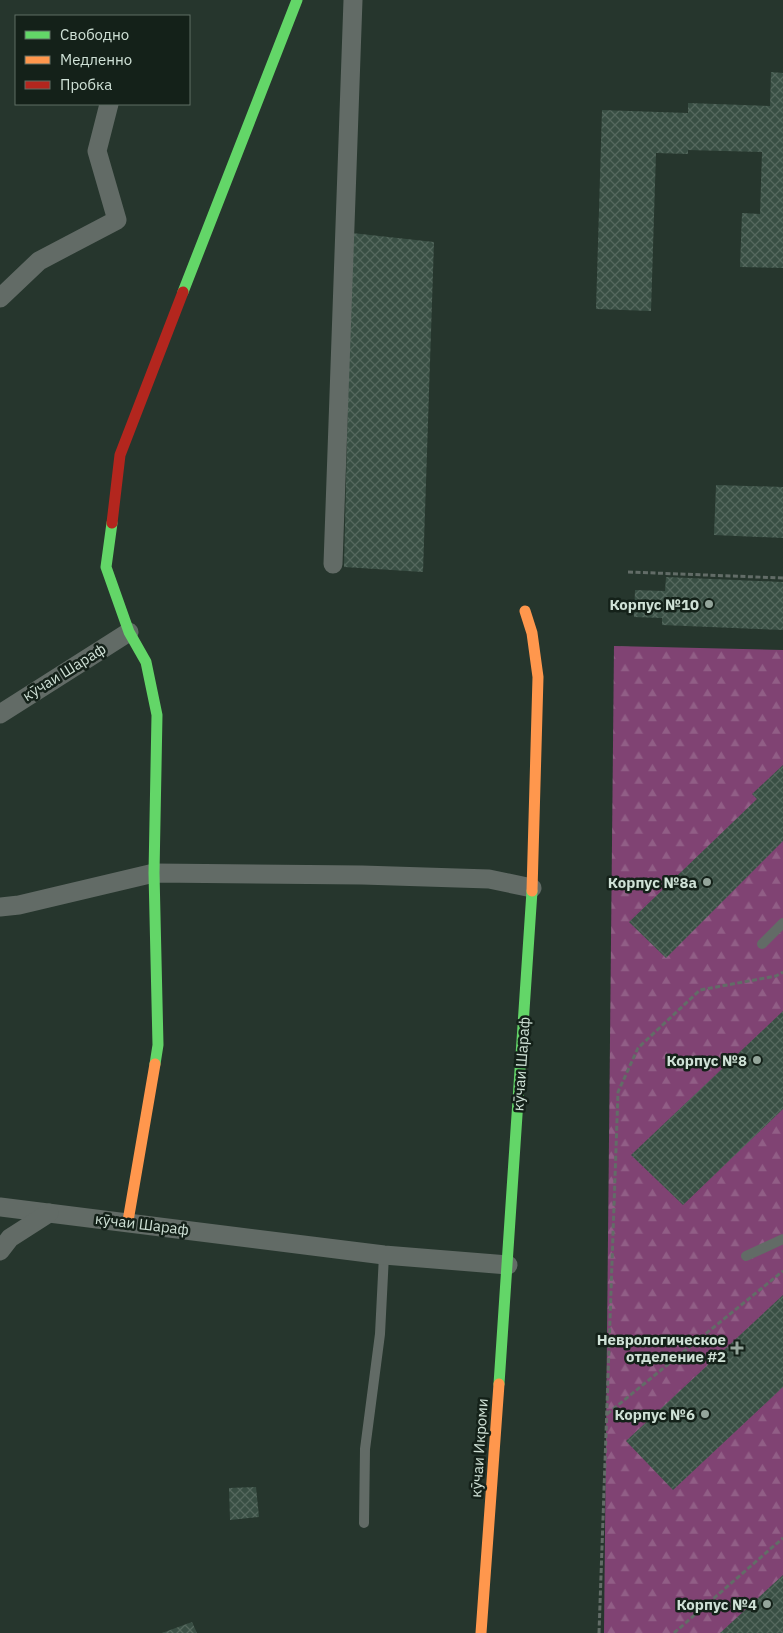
<svg xmlns="http://www.w3.org/2000/svg" width="783" height="1633" font-family="'IBM Plex Sans',sans-serif">
<style>
.forest{fill:url(#forest-firs)}
.building{fill:url(#building-cross-hatch)}
.lines{fill:none;stroke-linecap:round;stroke-linejoin:round}
.path{stroke:#626c67;stroke-width:3;stroke-dasharray:5 2.5;stroke-linecap:butt}
.lane{stroke:#626b66;stroke-width:10}
.street{stroke:#626b66;stroke-width:19}
.fast{stroke:#63d668;stroke-width:11}
.slow{stroke:#ff974d;stroke-width:11}
.jam{stroke:#b3261e;stroke-width:11}
.poi-dot{fill:#94a59b;stroke:#142119;stroke-width:2}
.labels{text-anchor:middle;dominant-baseline:central;stroke-width:5;stroke-linejoin:round;paint-order:stroke}
.poi-label{font-size:15px;font-weight:bold;fill:#cfe1d6;stroke:#142119;text-anchor:end}
.street-label{font-size:15px;fill:#cfe1d6;stroke:#142119}
</style>
<defs>
<pattern id="forest-firs" width="22" height="20" patternUnits="userSpaceOnUse" patternTransform="scale(1.25)"><rect width="22" height="20" fill="#804373"/><path d="M5 1l3.5 6h-7zM16 11l3.5 6h-7z" fill="#915e86"/></pattern>
<pattern id="building-cross-hatch" width="8" height="8" patternUnits="userSpaceOnUse" patternTransform="scale(1.25)"><rect width="8" height="8" fill="#394f44"/><path d="M0 0l8 8M0 8l8-8" fill="none" stroke="#55685e"/></pattern>
</defs>
<rect width="100%" height="100%" fill="#26362d"/>
<polygon class="forest" points="614,646 783,650 783,1633 604,1633"/>
<g class="building">
<polygon points="771,72 783,73 783,268 740,267 742,213 760,214 762,152 688,150 688,154 656,153 651,311 596,309 602,110 688,113 688,103 770,106"/>
<polygon points="352,233 434,242 423,572 344,567"/>
<polygon points="716,485 783,487 783,538 714,535"/>
<polygon points="666,577 783,582 783,630 662,625 662,618 634,617 635,590 665,591"/>
<polygon points="783,765 783,841 666,958 629,922 757,799 752,794"/>
<polygon points="783,1011 783,1109 683,1205 631,1155"/>
<polygon points="783,1295 783,1387 673,1490 626,1441"/>
<polygon points="256,1487 259,1517 230,1520 229,1488"/>
<polygon points="783,1575 783,1633 720,1633"/>
<polygon points="192,1622 197,1633 162,1633"/>
</g>
<g class="lines">
<g class="path">
<polyline points="628,572 783,578"/>
<polyline points="607,1414 783,1271"/>
<polyline points="599,1633 618,1092 638,1048 700,990 776,976 783,972"/>
<polyline points="674,1633 783,1538"/>
</g>
<g class="lane">
<polyline points="762,944 783,923"/>
<polyline points="746,1256 783,1239"/>
<polyline points="364,1523 365,1449 380,1334 384,1255"/>
</g>
<g class="street">
<polyline points="0,298 39,261 117,220 97,151 109,104"/>
<polyline points="333,564 353,0"/>
<polyline points="0,714 129,632"/>
<polyline points="0,907 19,905 154,873 362,875 489,879 532,888"/>
<polyline points="0,1207 384,1255 508,1265"/>
<polyline points="0,1251 10,1238 49,1213"/>
</g>
<g class="fast">
<polyline points="183,292 297,0"/>
<polyline points="112,523 106,567 129,632 146,662 157,715 154,873 158,1045 155,1064"/>
<polyline points="499,1384 532,891"/>
</g>
<g class="slow">
<polyline points="525,611 532,633 538,677 532,891"/>
<polyline points="128,1221 155,1064"/>
<polyline points="481,1633 499,1384"/>
</g>
<polyline class="jam" points="112,523 120,455 183,292"/>
</g>
<g class="poi-dot">
<circle cx="709" cy="604" r="5"/>
<circle cx="707" cy="882" r="5"/>
<circle cx="757" cy="1060" r="5"/>
<path d="M734.5 1340.5h5v5h5v5h-5v5h-5v-5h-5v-5h5z"/>
<circle cx="705" cy="1414" r="5"/>
<circle cx="767" cy="1604" r="5"/>
</g>
<g class="labels">
<g class="poi-label">
<text x="699" y="604">Корпус №10</text>
<text x="697" y="882">Корпус №8а</text>
<text x="747" y="1060">Корпус №8</text>
<text x="726" y="1339">Неврологическое<tspan x="726" dy="17">отделение #2</tspan></text>
<text x="695" y="1414">Корпус №6</text>
<text x="757" y="1604">Корпус №4</text>
</g>
<g class="street-label">
<text transform="translate(64 672) rotate(-32)">кӯчаи Шараф</text>
<text transform="translate(521 1064) rotate(-86)">кӯчаи Шараф</text>
<text transform="translate(142 1224) rotate(7)">кӯчаи Шараф</text>
<text transform="translate(479 1448) rotate(-86)">кӯчаи Икроми</text>
</g>
</g>
<rect x="15" y="15" width="175" height="90" fill="#142119" stroke="#5f6e65"/>
<rect x="25" y="31" width="25" height="8" fill="#63d668" stroke="#5f6e65"/>
<text x="60" y="40" font-size="15" fill="#cfe1d6">Свободно</text>
<rect x="25" y="56" width="25" height="8" fill="#ff974d" stroke="#5f6e65"/>
<text x="60" y="65" font-size="15" fill="#cfe1d6">Медленно</text>
<rect x="25" y="81" width="25" height="8" fill="#b3261e" stroke="#5f6e65"/>
<text x="60" y="90" font-size="15" fill="#cfe1d6">Пробка</text>
</svg>
